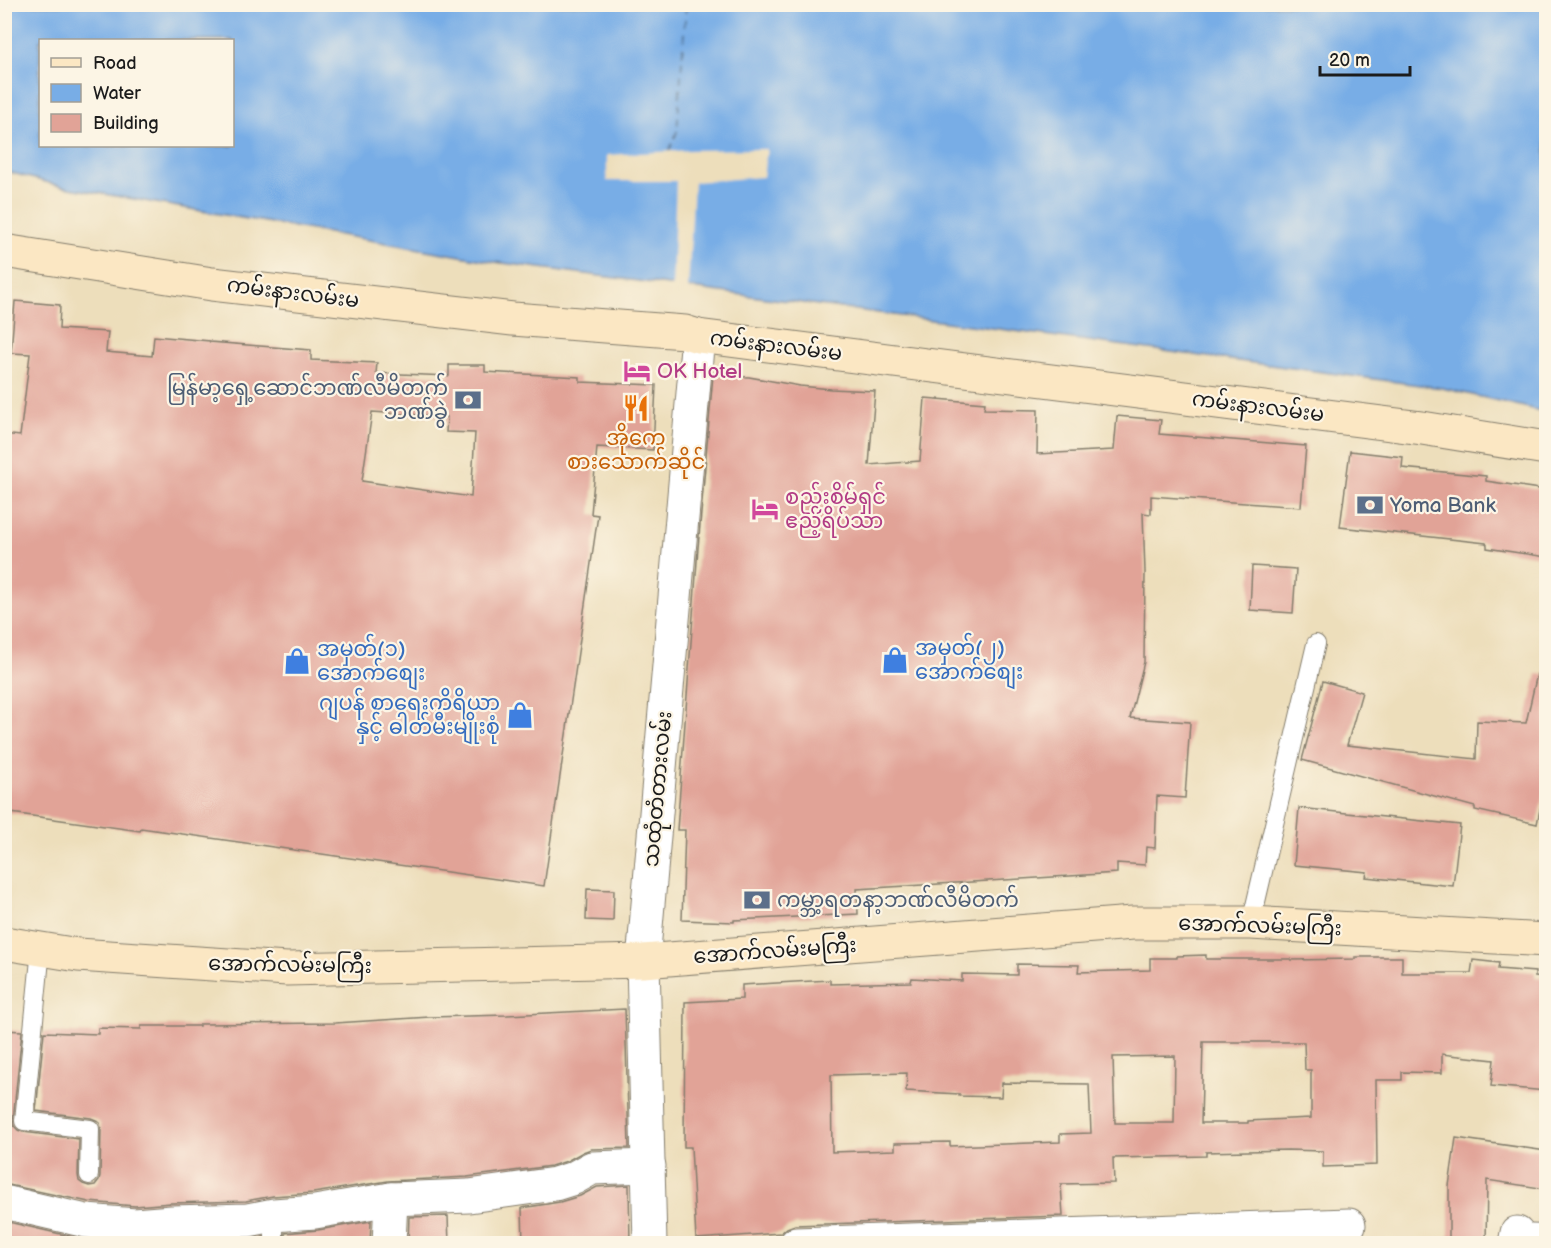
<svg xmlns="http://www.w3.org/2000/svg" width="1551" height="1248" font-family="'Balsamiq Sans','Noto Sans Myanmar',sans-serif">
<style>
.water{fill:#78ade6;stroke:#4a6481;stroke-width:1.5;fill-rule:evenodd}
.pier{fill:#eddebb}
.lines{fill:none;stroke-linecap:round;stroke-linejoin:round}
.ferry{stroke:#41566d;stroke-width:1.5;stroke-dasharray:8 6;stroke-linecap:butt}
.building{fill:#e1a397;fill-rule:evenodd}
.service-casing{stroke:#847d6c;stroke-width:20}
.minor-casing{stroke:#847d6c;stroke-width:35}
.secondary-casing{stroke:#847d6c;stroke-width:35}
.service{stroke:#fff;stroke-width:18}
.minor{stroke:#fff;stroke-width:33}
.secondary{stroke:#fbe7c3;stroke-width:33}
.labels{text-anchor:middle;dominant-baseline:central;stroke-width:4.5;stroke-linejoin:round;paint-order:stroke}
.street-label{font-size:21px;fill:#1c1c1c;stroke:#fcf5e5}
.hotel-label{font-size:21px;fill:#b23c85;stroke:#fcf5e5;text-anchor:start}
.service-label{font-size:21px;fill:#4e5e75;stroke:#fcf5e5;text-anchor:start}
.food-label{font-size:21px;fill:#c56008;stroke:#fcf5e5}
.shop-label{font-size:21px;fill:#366cbe;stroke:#fcf5e5;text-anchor:start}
</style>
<rect width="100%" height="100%" fill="#fcf5e5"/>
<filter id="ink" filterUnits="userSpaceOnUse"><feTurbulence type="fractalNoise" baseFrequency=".0167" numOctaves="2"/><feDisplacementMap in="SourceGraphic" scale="12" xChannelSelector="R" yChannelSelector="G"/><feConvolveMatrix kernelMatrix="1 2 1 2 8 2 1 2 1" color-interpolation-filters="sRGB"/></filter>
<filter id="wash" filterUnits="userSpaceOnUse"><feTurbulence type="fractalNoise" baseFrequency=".008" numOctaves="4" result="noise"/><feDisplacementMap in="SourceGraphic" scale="24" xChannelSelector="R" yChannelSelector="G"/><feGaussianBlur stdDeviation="1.35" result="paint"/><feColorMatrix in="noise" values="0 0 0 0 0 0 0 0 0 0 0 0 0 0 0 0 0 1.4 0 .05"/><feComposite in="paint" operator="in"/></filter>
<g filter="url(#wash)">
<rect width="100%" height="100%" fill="#eddebb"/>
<path class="water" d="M4 5H1546V412L1442 388 495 262 64 187 5 171ZM40 40H232V146H40Z"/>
<polygon class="pier" points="767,149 763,177 694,182 688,288 687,291 672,289 676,181 607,181 607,155 691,150"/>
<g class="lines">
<polyline class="ferry" points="669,151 677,132 686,4"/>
</g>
<g id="blocks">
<g class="building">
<path d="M15 301 60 305 59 329 108 332 106 352 152 356 154 336 210 341V342L311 350V360L377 363 376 373 449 376V365H485V372L580 377V382L656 385 653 450 597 447 591 514 598 515 544 886 141 828 140 831 4 812V434L20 436 30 354 11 353ZM372 412 447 417 446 432 475 433 471 497 362 481Z"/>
<polygon points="713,375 749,377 800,386 831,389 875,391 869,465 920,461 925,398 985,403 984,409 1038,410 1037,454 1114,450 1117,416 1161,420 1159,434 1306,446 1301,507 1151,496 1151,514 1143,513 1145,572 1144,662 1130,718 1190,722 1185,798 1157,796 1155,848 1146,847 1145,865 1117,863 1117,873 857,889 858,914 734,920 734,922 682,920 685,830 677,830 698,548"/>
<polygon points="1350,451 1403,457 1402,468 1486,476 1486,481 1546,490 1546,557 1487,548 1487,545 1486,543 1340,527"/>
<polygon points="1252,566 1296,569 1293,613 1250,610"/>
<polygon points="1537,674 1546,675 1546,781 1537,824 1475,810 1475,807 1302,760 1323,681 1362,692 1347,745 1476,759 1477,721 1526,723"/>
<polygon points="1299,808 1460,825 1453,886 1366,877 1367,872 1294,865"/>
<polygon points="587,889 614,890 613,921 586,920"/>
<path d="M1206 955V959H1291V960L1355 959V957H1402V973H1471L1473 960 1499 963 1498 969 1535 972V977L1546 978V1091L1491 1086 1494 1060 1442 1054V1073L1402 1072V1080H1376L1377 1165 1323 1167V1151L1288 1150 1206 1152V1156L1113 1158 1114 1183 1061 1184 1063 1216 795 1225 787 1228 781 1233 696 1239 691 1147H684L685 1002 742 999V985L830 980V984L911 982 912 978 962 981V974L1017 975V964L1079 965 1078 972 1150 970V958H1177V956ZM1203 1042H1304L1305 1070H1311V1118L1248 1121V1123H1201ZM1175 1056 1174 1123H1115L1113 1057ZM907 1073 906 1091 959 1094V1096L1001 1097 1002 1083 1089 1084 1091 1133 1060 1134V1142L950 1146V1142L895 1143V1150L832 1152 831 1075Z"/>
<polygon points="625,1009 629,1148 591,1149 583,1152 567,1161 551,1166 467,1177 388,1181 313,1193 273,1196 246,1201 171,1203 135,1206 89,1202 4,1184 4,1030 22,1031 13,1120 14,1126 18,1130 23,1132 79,1139 78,1175 79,1181 83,1184 89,1186 95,1185 99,1180 100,1176 101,1129 100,1123 96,1120 91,1118 36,1111 44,1032 98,1034 98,1028 141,1029 141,1026 199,1026 199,1024 335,1023 430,1017 507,1015"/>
<polygon points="1456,1138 1546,1151 1546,1189 1487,1180 1486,1244 1449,1244 1449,1186"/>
<polygon points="629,1185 630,1244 523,1244 522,1208 560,1202 580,1196 597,1187"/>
<polygon points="448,1216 449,1244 408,1244 409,1217"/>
<polygon points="4,1221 82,1239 131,1244 4,1244"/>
<polygon points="371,1221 370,1244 285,1244 285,1233 318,1230"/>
<polygon points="263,1236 263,1244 139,1244 173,1241 248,1239"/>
</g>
</g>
</g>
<g filter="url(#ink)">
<use href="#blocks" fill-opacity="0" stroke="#847d6c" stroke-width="1.5"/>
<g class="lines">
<defs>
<g id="service">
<polyline points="1251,923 1316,644"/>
<polyline points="41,949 24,1121 90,1129 89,1175"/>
<polyline points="274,1215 274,1244"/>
<polyline points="1517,1233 1546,1234"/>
</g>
<g id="minor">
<polyline points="4,1202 86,1221 135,1225 172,1222 248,1220 274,1215 315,1212 391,1199 469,1196 555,1184 574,1178 592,1168 649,1166"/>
<polyline points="389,1244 391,1199"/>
<polyline points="650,1244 643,961 698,336"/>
<polyline points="796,1244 1349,1225"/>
<polyline points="1515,1244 1517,1233"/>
</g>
<g id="secondary">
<polyline points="4,251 212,284 513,319 685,332 698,336 1422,428 1546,448"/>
<polyline points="4,943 78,955 287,969 643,961 1133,923 1251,923 1546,940"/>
</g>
</defs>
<use href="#service" class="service-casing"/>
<use href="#minor" class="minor-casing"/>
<use href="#secondary" class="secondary-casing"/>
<use href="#service" class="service"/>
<use href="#minor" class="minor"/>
<use href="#secondary" class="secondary"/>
</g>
</g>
<defs>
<symbol id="hotel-bare" viewBox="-9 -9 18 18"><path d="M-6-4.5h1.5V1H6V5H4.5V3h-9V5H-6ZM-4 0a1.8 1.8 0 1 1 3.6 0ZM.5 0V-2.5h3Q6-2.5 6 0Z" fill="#d1479c" stroke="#fcf5e5" stroke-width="2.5" paint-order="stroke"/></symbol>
<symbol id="bank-bare" viewBox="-9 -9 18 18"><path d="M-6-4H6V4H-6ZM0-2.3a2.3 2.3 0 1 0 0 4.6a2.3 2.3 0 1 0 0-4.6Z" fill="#5c6f8a" stroke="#fcf5e5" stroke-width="2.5" paint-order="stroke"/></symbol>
<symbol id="restaurant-bare" viewBox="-9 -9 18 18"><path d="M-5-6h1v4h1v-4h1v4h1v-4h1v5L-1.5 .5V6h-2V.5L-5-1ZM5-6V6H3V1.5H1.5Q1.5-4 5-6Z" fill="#e8710a" stroke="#fcf5e5" stroke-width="2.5" paint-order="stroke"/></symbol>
<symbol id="shop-bare" viewBox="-9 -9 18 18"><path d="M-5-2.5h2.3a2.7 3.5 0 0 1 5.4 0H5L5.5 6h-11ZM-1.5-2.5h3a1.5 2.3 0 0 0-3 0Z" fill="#3f7fe0" stroke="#fcf5e5" stroke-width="2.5" paint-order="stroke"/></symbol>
</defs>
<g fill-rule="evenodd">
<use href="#hotel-bare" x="618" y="352" width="38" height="38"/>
<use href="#bank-bare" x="449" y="381" width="38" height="38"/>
<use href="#restaurant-bare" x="617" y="389" width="38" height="38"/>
<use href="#bank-bare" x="1351" y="486" width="38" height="38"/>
<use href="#hotel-bare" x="746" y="490" width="38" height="38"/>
<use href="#shop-bare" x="876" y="641" width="38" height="38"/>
<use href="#shop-bare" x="278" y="642" width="38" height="38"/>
<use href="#shop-bare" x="501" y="696" width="38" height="38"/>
<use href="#bank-bare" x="738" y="881" width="38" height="38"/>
</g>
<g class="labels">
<g class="street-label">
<text transform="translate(293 293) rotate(7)">ကမ်းနားလမ်းမ</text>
<text transform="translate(776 346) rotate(7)">ကမ်းနားလမ်းမ</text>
<text transform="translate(1258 407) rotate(7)">ကမ်းနားလမ်းမ</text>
<text transform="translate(658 789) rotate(-85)">သထုံတံတားလမ်း</text>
<text transform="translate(1260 926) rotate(2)">အောက်လမ်းမကြီး</text>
<text transform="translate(775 951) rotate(-4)">အောက်လမ်းမကြီး</text>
<text transform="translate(290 965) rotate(1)">အောက်လမ်းမကြီး</text>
</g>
<g class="hotel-label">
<text x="657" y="371">OK Hotel</text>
<text x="785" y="497">စည်းစိမ်ရှင်<tspan x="785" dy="24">ဧည့်ရိပ်သာ</tspan></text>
</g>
<g class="service-label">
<text x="448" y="388" text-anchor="end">မြန်မာ့ရှေ့ဆောင်ဘဏ်လီမိတက်<tspan x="448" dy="24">ဘဏ်ခွဲ</tspan></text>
<text x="1390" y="505">Yoma Bank</text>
<text x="777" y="900">ကမ္ဘာ့ရတနာ့ဘဏ်လီမိတက်</text>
</g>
<g class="food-label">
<text x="636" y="438">အိုကေ<tspan x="636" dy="24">စားသောက်ဆိုင်</tspan></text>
</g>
<g class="shop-label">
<text x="915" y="648">အမှတ်(၂)<tspan x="915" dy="24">အောက်စျေး</tspan></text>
<text x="317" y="649">အမှတ်(၁)<tspan x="317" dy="24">အောက်စျေး</tspan></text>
<text x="500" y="703" text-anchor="end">ဂျပန် စာရေးကိရိယာ<tspan x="500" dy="24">နှင့် ဓါတ်မီးမျိုးစုံ</tspan></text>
</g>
</g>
<rect width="1551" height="1248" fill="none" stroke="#fcf5e5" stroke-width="24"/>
<rect x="39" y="39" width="195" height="108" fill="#fcf5e5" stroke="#a29e95" stroke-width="1.5"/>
<rect x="51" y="58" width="30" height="9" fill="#fbe7c3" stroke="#a29e95" stroke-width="1.5"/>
<text x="93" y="69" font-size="18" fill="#1c1c1c">Road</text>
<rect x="51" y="84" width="30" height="18" fill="#78ade6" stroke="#a29e95" stroke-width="1.5"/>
<text x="93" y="99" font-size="18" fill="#1c1c1c">Water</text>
<rect x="51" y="114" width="30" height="18" fill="#e1a397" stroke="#a29e95" stroke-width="1.5"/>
<text x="93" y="129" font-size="18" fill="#1c1c1c">Building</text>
<path d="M1320 66v9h90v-9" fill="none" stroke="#1c1c1c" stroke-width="3"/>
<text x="1329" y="66" font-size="18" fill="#1c1c1c" stroke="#fcf5e5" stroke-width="4.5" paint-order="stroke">20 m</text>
</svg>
